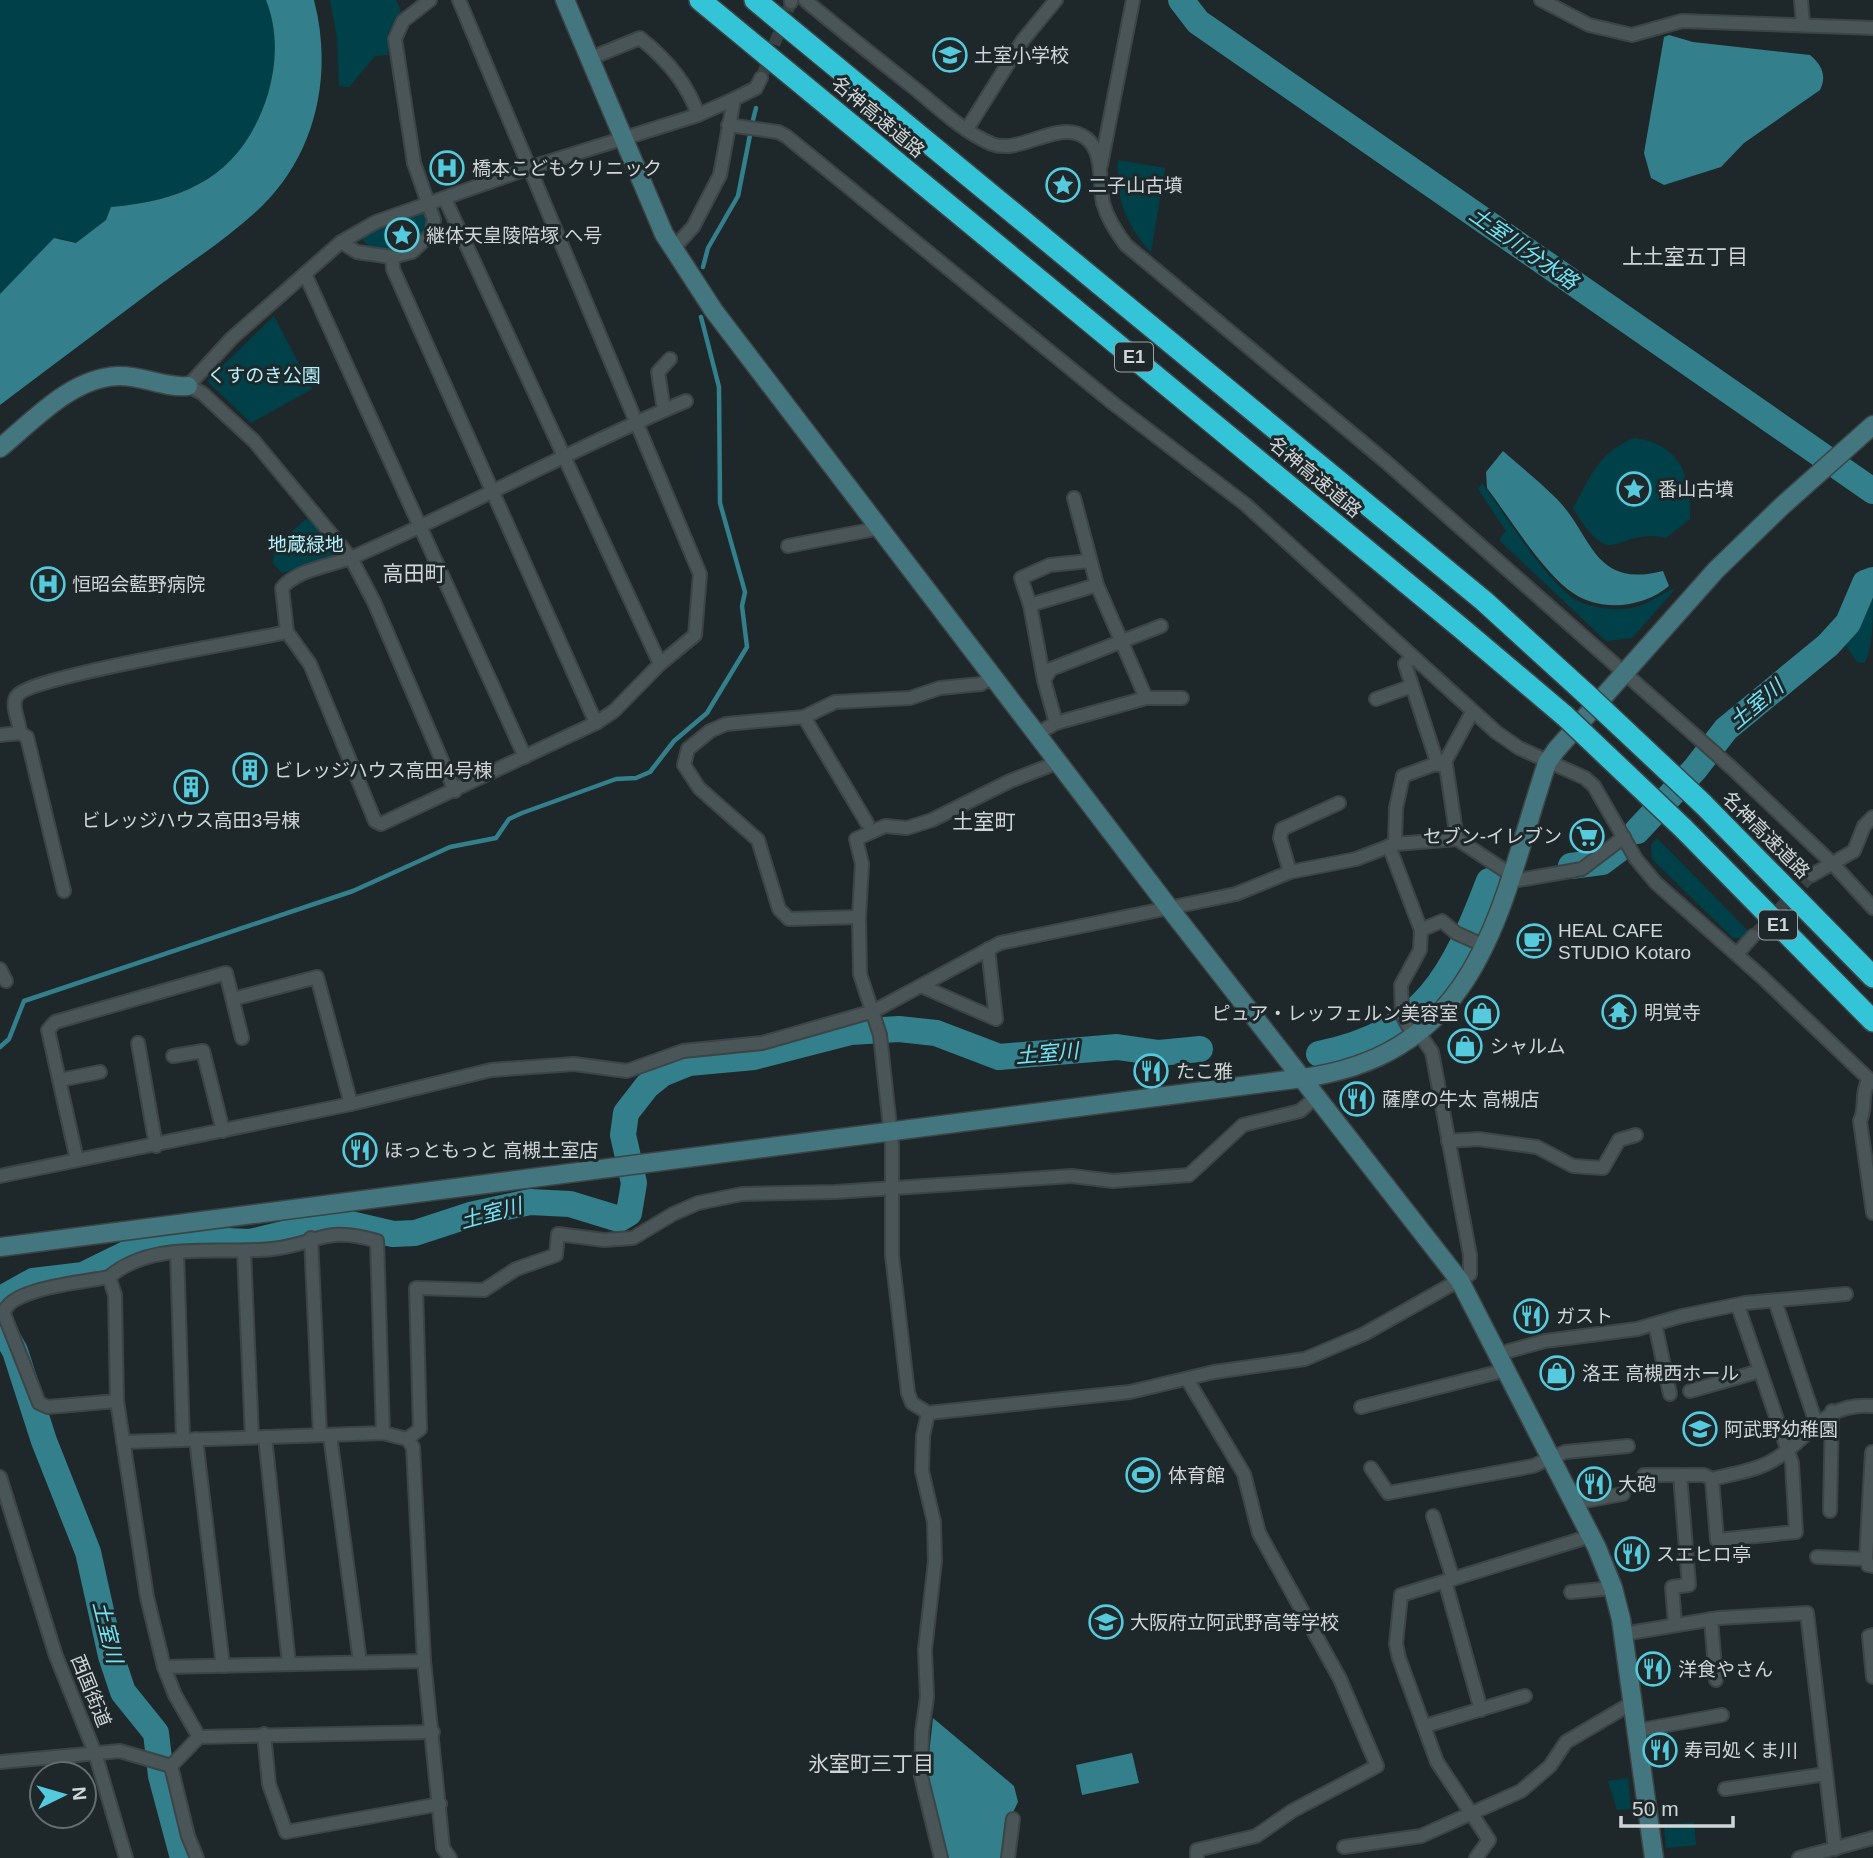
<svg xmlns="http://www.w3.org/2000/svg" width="1873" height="1858" font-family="Helvetica,'Noto Sans JP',sans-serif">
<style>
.green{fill:#004149}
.water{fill:#337f8b}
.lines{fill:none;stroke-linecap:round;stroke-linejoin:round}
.stream{stroke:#337f8b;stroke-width:4.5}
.river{stroke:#337f8b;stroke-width:26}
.street-tunnel{stroke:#394244;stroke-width:12;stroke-dasharray:12 6;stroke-linecap:butt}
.street-casing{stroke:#3c4446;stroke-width:16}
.secondary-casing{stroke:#3c4446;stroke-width:21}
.highway-casing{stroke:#3c4446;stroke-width:24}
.street{stroke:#4a5557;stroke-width:12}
.secondary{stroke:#43767e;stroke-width:18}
.highway{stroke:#34c4d8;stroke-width:21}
.highway-bridge-casing{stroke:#3c4446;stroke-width:24;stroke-linecap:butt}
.highway-bridge{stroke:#34c4d8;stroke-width:21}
.labels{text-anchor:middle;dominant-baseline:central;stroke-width:6;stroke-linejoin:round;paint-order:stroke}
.shield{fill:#1e282a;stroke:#9ba2a3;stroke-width:2}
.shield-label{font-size:18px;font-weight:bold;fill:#d0d6d7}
.poi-label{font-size:19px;fill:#d0d6d7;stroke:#1e282a;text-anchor:start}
.street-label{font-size:19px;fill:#d0d6d7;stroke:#1e282a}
.park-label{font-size:19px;fill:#b2f0fa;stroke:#1e282a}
.water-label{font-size:21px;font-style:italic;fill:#72e4f5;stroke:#1e282a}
.neighbourhood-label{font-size:21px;fill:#d0d6d7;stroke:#1e282a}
</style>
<rect width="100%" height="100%" fill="#1e282a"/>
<g class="green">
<path d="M0 0H266C278 31 277 62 268 94 243 173 190 199 112 207L106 220 77 243 59 238 0 294Z"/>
<polygon points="330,0 396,0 401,11 388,33 388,55 375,56 349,87 339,86 337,38"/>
<path d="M1118 160 1165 168 1151 252C1126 226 1115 196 1118 160Z"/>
<path d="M424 211 427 227C413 248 398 249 374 251L361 238 379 226Z"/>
<polygon points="274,316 312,389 251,423 207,381"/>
<path d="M1634 438C1681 444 1691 476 1690 519L1666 538C1613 526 1615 577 1573 508 1592 475 1597 454 1634 438Z"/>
<path d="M1482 483C1504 513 1548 585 1578 601 1592 608 1616 611 1632 608 1649 605 1660 593 1676 588L1632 638 1606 641 1499 540 1506 531 1478 489Z"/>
<polygon points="309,517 341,555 282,573 273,563 274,546"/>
<path d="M1873 599C1873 615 1873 651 1864 663L1857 662 1844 643 1869 600Z"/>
<polygon points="1657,838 1748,931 1740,938 1733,938 1652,859 1651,845"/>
<polygon points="1628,1778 1631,1809 1617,1810 1608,1781"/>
<polygon points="1694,1822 1696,1845 1666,1848 1664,1825"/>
</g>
<g class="water">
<path d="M266 0H314C333 73 317 152 262 206 231 236 192 261 157 287 105 326 52 366 0 405V294L54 238 76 243 106 220 111 207C190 200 243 173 268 94 277 62 278 31 266 0Z"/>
<path d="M1669 35 1693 42 1810 55C1822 65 1827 76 1820 90L1744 143 1721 167 1664 185 1651 178 1644 153 1664 37Z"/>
<path d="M1503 451C1521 467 1540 482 1557 499 1593 536 1593 589 1663 571L1669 586C1644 607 1602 613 1573 593 1544 574 1509 517 1487 488L1486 472Z"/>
<polygon points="933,1718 1014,1786 1018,1802 1004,1831 1001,1858 947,1858 927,1773"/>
<polygon points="1132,1753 1139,1783 1082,1795 1076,1765"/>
</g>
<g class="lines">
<g class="stream">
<polyline points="752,124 756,108"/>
<polyline points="703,267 708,248 738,196 750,135"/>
<polyline points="0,1047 9,1039 24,1001 353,891 450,847 496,838 509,819 522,813 616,779 636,778 650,772 674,741 707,713 747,647 742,606 745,592 720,503 719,387 701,317"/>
</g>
<g class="river">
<polyline points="1181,0 1198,22 1873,491"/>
<polyline points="1637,831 1695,769 1726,729 1828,645 1848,623 1865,583 1873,580"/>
<polyline points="1571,866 1602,862 1618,850"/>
<path d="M1319 1054C1426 1032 1453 975 1489 881"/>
<polyline points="0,1303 6,1296 33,1281 83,1275 128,1253 154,1247 204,1240 250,1242 316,1226 346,1223 393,1234 415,1233 470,1215 530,1202 570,1204 619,1219 629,1213 634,1183 623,1135 626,1113 647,1086 662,1074 689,1063 754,1057 851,1032 899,1029 936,1033 999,1057 1117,1047 1159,1053 1200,1049"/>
<polyline points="0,1324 15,1351 44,1441 88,1552 111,1656 123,1692 156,1733 161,1776 183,1858"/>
</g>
<g class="street-tunnel">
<polyline points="761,78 791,2"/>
<polyline points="1753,936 1812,875"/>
</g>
<defs>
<g id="street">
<path d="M459 0 700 574 695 635 660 664 614 711 596 723 381 824 375 821 310 664 287 632 282 588C297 569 331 566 353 557 466 508 573 448 686 401"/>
<path d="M805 0C842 31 880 61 918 91 940 109 965 133 992 144 1021 155 1059 118 1086 138 1104 151 1099 184 1103 203 1108 220 1116 232 1126 245L1385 461 1733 769 1833 864 1873 908"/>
<polyline points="1541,0 1589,25 1632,35 1682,21 1873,28"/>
<polyline points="1801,0 1803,25"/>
<polyline points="791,2 791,0"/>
<path d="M591 58 640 38C665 58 688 84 698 115"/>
<polyline points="728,125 778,132 786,136 1114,404 1245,504 1496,732 1519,748 1585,778 1594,786 1636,859 1656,883 1763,978 1873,1083"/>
<polyline points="967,129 1023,40 1056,0"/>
<polyline points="1101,165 1133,0"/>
<polyline points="445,199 660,664"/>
<polyline points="341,242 357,252 392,257 412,252 431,234 434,220 414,163 395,39 403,21 430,0"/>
<polyline points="672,250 693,227 720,175 734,99 756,88 761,78"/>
<polyline points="392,257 393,269 596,723"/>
<polyline points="305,274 525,757"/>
<polyline points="664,410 658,372 670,359"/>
<polyline points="1074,498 1097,585 1146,698"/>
<polyline points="788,546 880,528"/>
<polyline points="1030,605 1097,585"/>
<polyline points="1413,657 1405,664 1438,765 1446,765 1457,839"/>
<polyline points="993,677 981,684 940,688 910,698 835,702 804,717 726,724 710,731 688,749 684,765 699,788 758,840 779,909 789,919 859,917 860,974 880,1035 892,1145 892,1255 908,1393 912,1403 928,1413 1130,1392 1214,1372 1305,1359 1364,1334 1470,1274 1470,1255 1432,1052 1419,1033"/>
<polyline points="1044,680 1030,605 1021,578 1050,565 1089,561"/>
<polyline points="1376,699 1412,686"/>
<polyline points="804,717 867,823"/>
<polyline points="1056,723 1146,698 1182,698"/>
<path d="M20 733C20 722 10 705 17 696 30 676 249 641 287 632"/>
<polyline points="1038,733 1056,723 1044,680 1051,669 1161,626"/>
<polyline points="0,735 20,733 27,737 64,891"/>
<polyline points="455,791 374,602 351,558 254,441 202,393 188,386 232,338 341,242 376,222 529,168 698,115 734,99"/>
<polyline points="1395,844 1396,808 1403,776 1446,760 1470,716"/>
<polyline points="1389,846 1421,930 1420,950 1401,985 1402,1015 1414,1037"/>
<polyline points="1290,872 1280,838 1282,829 1339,803"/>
<polyline points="1812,875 1854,851 1864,826 1873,817"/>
<polyline points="1507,882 1582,869 1624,837"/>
<polyline points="859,917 862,864 856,839 885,826 907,828 932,820 1010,781 1059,762"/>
<polyline points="1421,930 1442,921 1456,933 1485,946"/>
<polyline points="1737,954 1753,936"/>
<polyline points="0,969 6,981"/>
<polyline points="921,986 996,1019 988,949"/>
<polyline points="233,999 317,977 351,1104"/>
<polyline points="138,1043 156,1146"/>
<polyline points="173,1056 203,1051 223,1131"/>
<path d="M1869 1079C1860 1095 1867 1106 1860 1121L1873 1213"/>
<polyline points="60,1080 100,1072"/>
<polyline points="1448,1141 1478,1139 1537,1147 1573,1166 1603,1168 1619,1140 1636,1135"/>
<polyline points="77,1160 48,1030 55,1022 226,973 242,1038"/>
<polyline points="0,1176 351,1104 491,1070 574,1064 627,1071 683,1051 762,1043 874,1011 1000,943 1236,894 1290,872 1356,859 1395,844 1457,839 1510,874"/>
<polyline points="311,1238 320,1435"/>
<polyline points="244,1251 252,1437"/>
<polyline points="177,1252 183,1439"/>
<path d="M109 1277C86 1282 7 1288 4 1314L39 1403 48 1407 117 1401"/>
<polyline points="1775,1301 1816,1423"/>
<polyline points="1655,1324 1670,1394"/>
<polyline points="1498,1354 1545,1341 1637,1329 1682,1316 1745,1303 1846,1294"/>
<polyline points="1187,1379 1244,1474 1259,1533 1340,1679 1377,1766 1292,1811 1256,1836 1197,1850 1197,1858"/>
<polyline points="1690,1391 1760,1371"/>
<polyline points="1361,1407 1506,1370"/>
<polyline points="928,1413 923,1436 922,1471 934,1522 935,1561 925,1650 927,1697 922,1732 921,1776 941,1858"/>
<polyline points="330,1435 360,1662"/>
<polyline points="265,1437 289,1664"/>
<polyline points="196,1439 223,1666"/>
<polyline points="407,1439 420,1429 416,1288 484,1290 516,1269 556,1255 558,1234 604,1240 633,1238 673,1214 698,1203 742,1194 835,1192 1072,1176 1113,1181 1189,1175 1243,1125 1300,1111 1308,1104"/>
<polyline points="123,1442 383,1433 407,1439 413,1447 424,1661 443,1848 450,1858"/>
<polyline points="1371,1468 1388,1493 1533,1466 1565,1452 1628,1446"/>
<path d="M1644 1475H1704L1712 1479C1731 1474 1754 1471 1770 1462 1811 1440 1820 1402 1873 1406"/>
<polyline points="0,1477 56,1656 95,1753 126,1858"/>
<polyline points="1712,1479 1717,1540 1796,1532 1792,1463 1738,1306"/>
<polyline points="1574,1503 1623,1494"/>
<polyline points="1830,1511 1832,1411"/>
<polyline points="1433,1516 1453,1579"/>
<polyline points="1817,1557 1866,1559 1868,1565 1873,1566"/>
<polyline points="1866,1559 1872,1452"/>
<polyline points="1445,1581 1481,1710"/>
<polyline points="1571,1592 1613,1588"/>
<polyline points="1711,1619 1716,1680"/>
<polyline points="1675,1624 1672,1587 1689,1585 1680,1475"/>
<polyline points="1623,1634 1719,1618 1807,1613 1835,1849"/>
<polyline points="1873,1635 1869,1636 1873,1677"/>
<polyline points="164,1667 424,1661"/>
<polyline points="1425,1726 1525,1696"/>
<polyline points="1635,1731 1722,1715"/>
<polyline points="264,1734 269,1784 286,1832 440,1804"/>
<path d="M199 1737 175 1695 164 1667 147 1597 117 1401 115 1295 109 1277C154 1239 218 1255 272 1249 319 1244 324 1225 377 1241L383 1433"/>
<polyline points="0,1762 120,1751 171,1766 188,1836 197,1858"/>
<polyline points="171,1766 199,1737 433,1732"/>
<polyline points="1725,1789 1826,1774"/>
<polyline points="1344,1847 1421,1836 1521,1791 1550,1766 1566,1742 1632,1703"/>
<polyline points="1008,1858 1013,1819"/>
<polyline points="1476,1858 1489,1840 1437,1762 1399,1658 1396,1644 1401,1595 1591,1536"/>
<polyline points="1799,1858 1873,1838"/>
</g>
<g id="secondary">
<polyline points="565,0 664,234 714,311 1170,909 1460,1281 1597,1548 1613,1588 1621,1619 1654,1858"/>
<path d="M0 448C34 420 71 378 118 376 142 375 163 388 188 386"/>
<path d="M0 1247 1303 1078C1482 1053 1499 908 1547 763L1556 750 1716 570 1782 506 1873 425"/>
</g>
<g id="highway">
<polyline points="700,0 1461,628 1565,716"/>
<polyline points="755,0 1484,601 1585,693"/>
<polyline points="1703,804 1873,977"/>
<polyline points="1683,828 1873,1021"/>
</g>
</defs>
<use href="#street" class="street-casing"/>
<use href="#secondary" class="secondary-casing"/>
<use href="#highway" class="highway-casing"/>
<use href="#street" class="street"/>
<use href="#secondary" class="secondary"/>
<use href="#highway" class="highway"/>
<defs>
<g id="highway-bridge">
<polyline points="1585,693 1703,804"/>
<polyline points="1565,716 1683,828"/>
</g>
</defs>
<use href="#highway-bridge" class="highway-bridge-casing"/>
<use href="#highway-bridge" class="highway-bridge"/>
</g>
<defs>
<symbol id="school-ring" viewBox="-11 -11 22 22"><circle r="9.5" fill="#1e282a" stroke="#54cadc" stroke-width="1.5"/><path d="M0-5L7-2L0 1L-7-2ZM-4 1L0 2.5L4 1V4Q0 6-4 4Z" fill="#54cadc"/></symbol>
<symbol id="hospital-ring" viewBox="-11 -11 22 22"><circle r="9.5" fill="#1e282a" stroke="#54cadc" stroke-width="1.5"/><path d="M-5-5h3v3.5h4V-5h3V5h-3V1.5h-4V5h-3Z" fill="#54cadc"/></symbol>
<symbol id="sight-ring" viewBox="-11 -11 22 22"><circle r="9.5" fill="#1e282a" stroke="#54cadc" stroke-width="1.5"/><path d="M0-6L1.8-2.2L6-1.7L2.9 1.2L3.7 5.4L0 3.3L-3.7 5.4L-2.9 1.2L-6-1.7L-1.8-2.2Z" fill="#54cadc"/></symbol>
<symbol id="building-ring" viewBox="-11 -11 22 22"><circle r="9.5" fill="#1e282a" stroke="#54cadc" stroke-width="1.5"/><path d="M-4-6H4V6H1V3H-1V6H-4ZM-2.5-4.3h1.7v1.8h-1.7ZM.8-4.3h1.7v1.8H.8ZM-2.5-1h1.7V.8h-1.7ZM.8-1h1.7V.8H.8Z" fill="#54cadc"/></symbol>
<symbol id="supermarket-ring" viewBox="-11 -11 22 22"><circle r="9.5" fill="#1e282a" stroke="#54cadc" stroke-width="1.5"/><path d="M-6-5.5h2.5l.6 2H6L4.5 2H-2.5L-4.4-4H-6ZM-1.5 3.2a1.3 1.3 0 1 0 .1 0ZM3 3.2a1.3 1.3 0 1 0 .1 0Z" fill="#54cadc"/></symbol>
<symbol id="cafe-ring" viewBox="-11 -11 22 22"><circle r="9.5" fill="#1e282a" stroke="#54cadc" stroke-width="1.5"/><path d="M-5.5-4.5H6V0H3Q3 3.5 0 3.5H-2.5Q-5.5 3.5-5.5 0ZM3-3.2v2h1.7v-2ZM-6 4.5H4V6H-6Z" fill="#54cadc"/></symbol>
<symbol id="temple-ring" viewBox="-11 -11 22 22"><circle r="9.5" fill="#1e282a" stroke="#54cadc" stroke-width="1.5"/><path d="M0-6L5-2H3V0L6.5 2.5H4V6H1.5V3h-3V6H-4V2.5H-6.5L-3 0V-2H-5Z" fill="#54cadc"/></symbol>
<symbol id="shop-ring" viewBox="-11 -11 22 22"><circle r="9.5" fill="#1e282a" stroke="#54cadc" stroke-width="1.5"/><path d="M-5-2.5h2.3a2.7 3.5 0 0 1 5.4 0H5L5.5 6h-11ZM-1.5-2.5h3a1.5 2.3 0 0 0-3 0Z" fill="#54cadc"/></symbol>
<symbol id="restaurant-ring" viewBox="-11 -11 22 22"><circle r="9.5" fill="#1e282a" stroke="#54cadc" stroke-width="1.5"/><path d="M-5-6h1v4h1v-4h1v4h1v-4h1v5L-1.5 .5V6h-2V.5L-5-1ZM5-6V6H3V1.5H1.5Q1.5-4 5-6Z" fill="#54cadc"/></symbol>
<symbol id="stadium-ring" viewBox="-11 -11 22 22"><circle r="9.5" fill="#1e282a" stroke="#54cadc" stroke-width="1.5"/><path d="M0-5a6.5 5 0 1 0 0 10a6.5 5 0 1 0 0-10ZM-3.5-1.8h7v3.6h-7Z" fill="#54cadc"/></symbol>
</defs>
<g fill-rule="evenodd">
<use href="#school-ring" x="931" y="36" width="38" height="38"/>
<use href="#hospital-ring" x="428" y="149" width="38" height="38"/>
<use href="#sight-ring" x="1044" y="166" width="38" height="38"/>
<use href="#sight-ring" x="383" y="216" width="38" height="38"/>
<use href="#sight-ring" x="1615" y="470" width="38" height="38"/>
<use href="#hospital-ring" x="29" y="565" width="38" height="38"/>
<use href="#building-ring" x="231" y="751" width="38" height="38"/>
<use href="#building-ring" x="172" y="768" width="38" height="38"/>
<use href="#supermarket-ring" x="1568" y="817" width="38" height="38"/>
<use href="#cafe-ring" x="1515" y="922" width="38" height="38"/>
<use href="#temple-ring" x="1600" y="993" width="38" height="38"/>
<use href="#shop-ring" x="1463" y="994" width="38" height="38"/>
<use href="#shop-ring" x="1446" y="1027" width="38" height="38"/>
<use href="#restaurant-ring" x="1132" y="1052" width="38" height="38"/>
<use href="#restaurant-ring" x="1338" y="1080" width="38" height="38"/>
<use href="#restaurant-ring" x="341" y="1131" width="38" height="38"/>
<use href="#restaurant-ring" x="1512" y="1297" width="38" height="38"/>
<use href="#shop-ring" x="1538" y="1354" width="38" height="38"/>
<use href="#school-ring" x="1681" y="1410" width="38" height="38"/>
<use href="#stadium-ring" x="1124" y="1456" width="38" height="38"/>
<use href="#restaurant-ring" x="1575" y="1465" width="38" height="38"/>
<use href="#restaurant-ring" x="1613" y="1535" width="38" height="38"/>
<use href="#school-ring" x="1087" y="1603" width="38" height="38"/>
<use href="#restaurant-ring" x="1634" y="1650" width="38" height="38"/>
<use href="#restaurant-ring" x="1641" y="1731" width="38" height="38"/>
</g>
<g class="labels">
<g class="shield">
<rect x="1115" y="342.5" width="38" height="29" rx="5"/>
<rect x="1759" y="910.5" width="38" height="29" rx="5"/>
</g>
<g class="shield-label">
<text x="1134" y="357">E1</text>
<text x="1778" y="925">E1</text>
</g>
<g class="poi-label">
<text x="974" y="55">土室小学校</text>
<text x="472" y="168">橋本こどもクリニック</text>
<text x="1088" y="185">二子山古墳</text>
<text x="426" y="235">継体天皇陵陪塚 へ号</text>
<text x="1658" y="489">番山古墳</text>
<text x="72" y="584">恒昭会藍野病院</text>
<text x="274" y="770">ビレッジハウス高田4号棟</text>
<text x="191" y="820" text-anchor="middle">ビレッジハウス高田3号棟</text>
<text x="1562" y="836" text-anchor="end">セブン-イレブン</text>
<text x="1558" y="930">HEAL CAFE<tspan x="1558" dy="22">STUDIO Kotaro</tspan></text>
<text x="1644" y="1012">明覚寺</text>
<text x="1458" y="1013" text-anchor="end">ピュア・レッフェルン美容室</text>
<text x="1490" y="1046">シャルム</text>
<text x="1176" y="1071">たこ雅</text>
<text x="1382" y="1099">薩摩の牛太 高槻店</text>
<text x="384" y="1150">ほっともっと 高槻土室店</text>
<text x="1556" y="1316">ガスト</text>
<text x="1582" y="1373">洛王 高槻西ホール</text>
<text x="1724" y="1429">阿武野幼稚園</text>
<text x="1168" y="1475">体育館</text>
<text x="1618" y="1484">大砲</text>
<text x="1656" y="1554">スエヒロ亭</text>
<text x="1130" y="1622">大阪府立阿武野高等学校</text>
<text x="1678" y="1669">洋食やさん</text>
<text x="1684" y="1750">寿司処くま川</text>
</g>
<g class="street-label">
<text transform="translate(878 117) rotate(40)">名神高速道路</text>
<text transform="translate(1315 477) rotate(40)">名神高速道路</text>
<text transform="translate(1766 835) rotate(45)">名神高速道路</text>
<text transform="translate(91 1691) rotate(68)">西国街道</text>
</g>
<g class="park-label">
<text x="264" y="375">くすのき公園</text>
<text x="306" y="544">地蔵緑地</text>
</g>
<g class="water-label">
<text transform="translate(1524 248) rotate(35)">土室川分水路</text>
<text transform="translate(1756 704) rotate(-40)">土室川</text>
<text transform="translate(1047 1053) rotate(-5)">土室川</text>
<text transform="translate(491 1213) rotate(-15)">土室川</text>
<text transform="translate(108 1632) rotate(76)">土室川</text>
</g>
<g class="neighbourhood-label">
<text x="1685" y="256">上土室五丁目</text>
<text x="414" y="573">高田町</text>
<text x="984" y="821">土室町</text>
<text x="871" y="1763">氷室町三丁目</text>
</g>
</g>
<g transform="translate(63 1795) rotate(85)"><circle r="33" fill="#1e282a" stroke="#656e6f" stroke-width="2"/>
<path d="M0-5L12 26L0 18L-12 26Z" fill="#54cadc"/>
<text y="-10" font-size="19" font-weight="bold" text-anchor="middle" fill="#d0d6d7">N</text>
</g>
<path d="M1621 1816v10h112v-10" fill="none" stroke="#d0d6d7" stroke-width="3.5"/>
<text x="1632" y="1816" font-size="21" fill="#d0d6d7" stroke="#1e282a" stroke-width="5" paint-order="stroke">50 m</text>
</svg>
